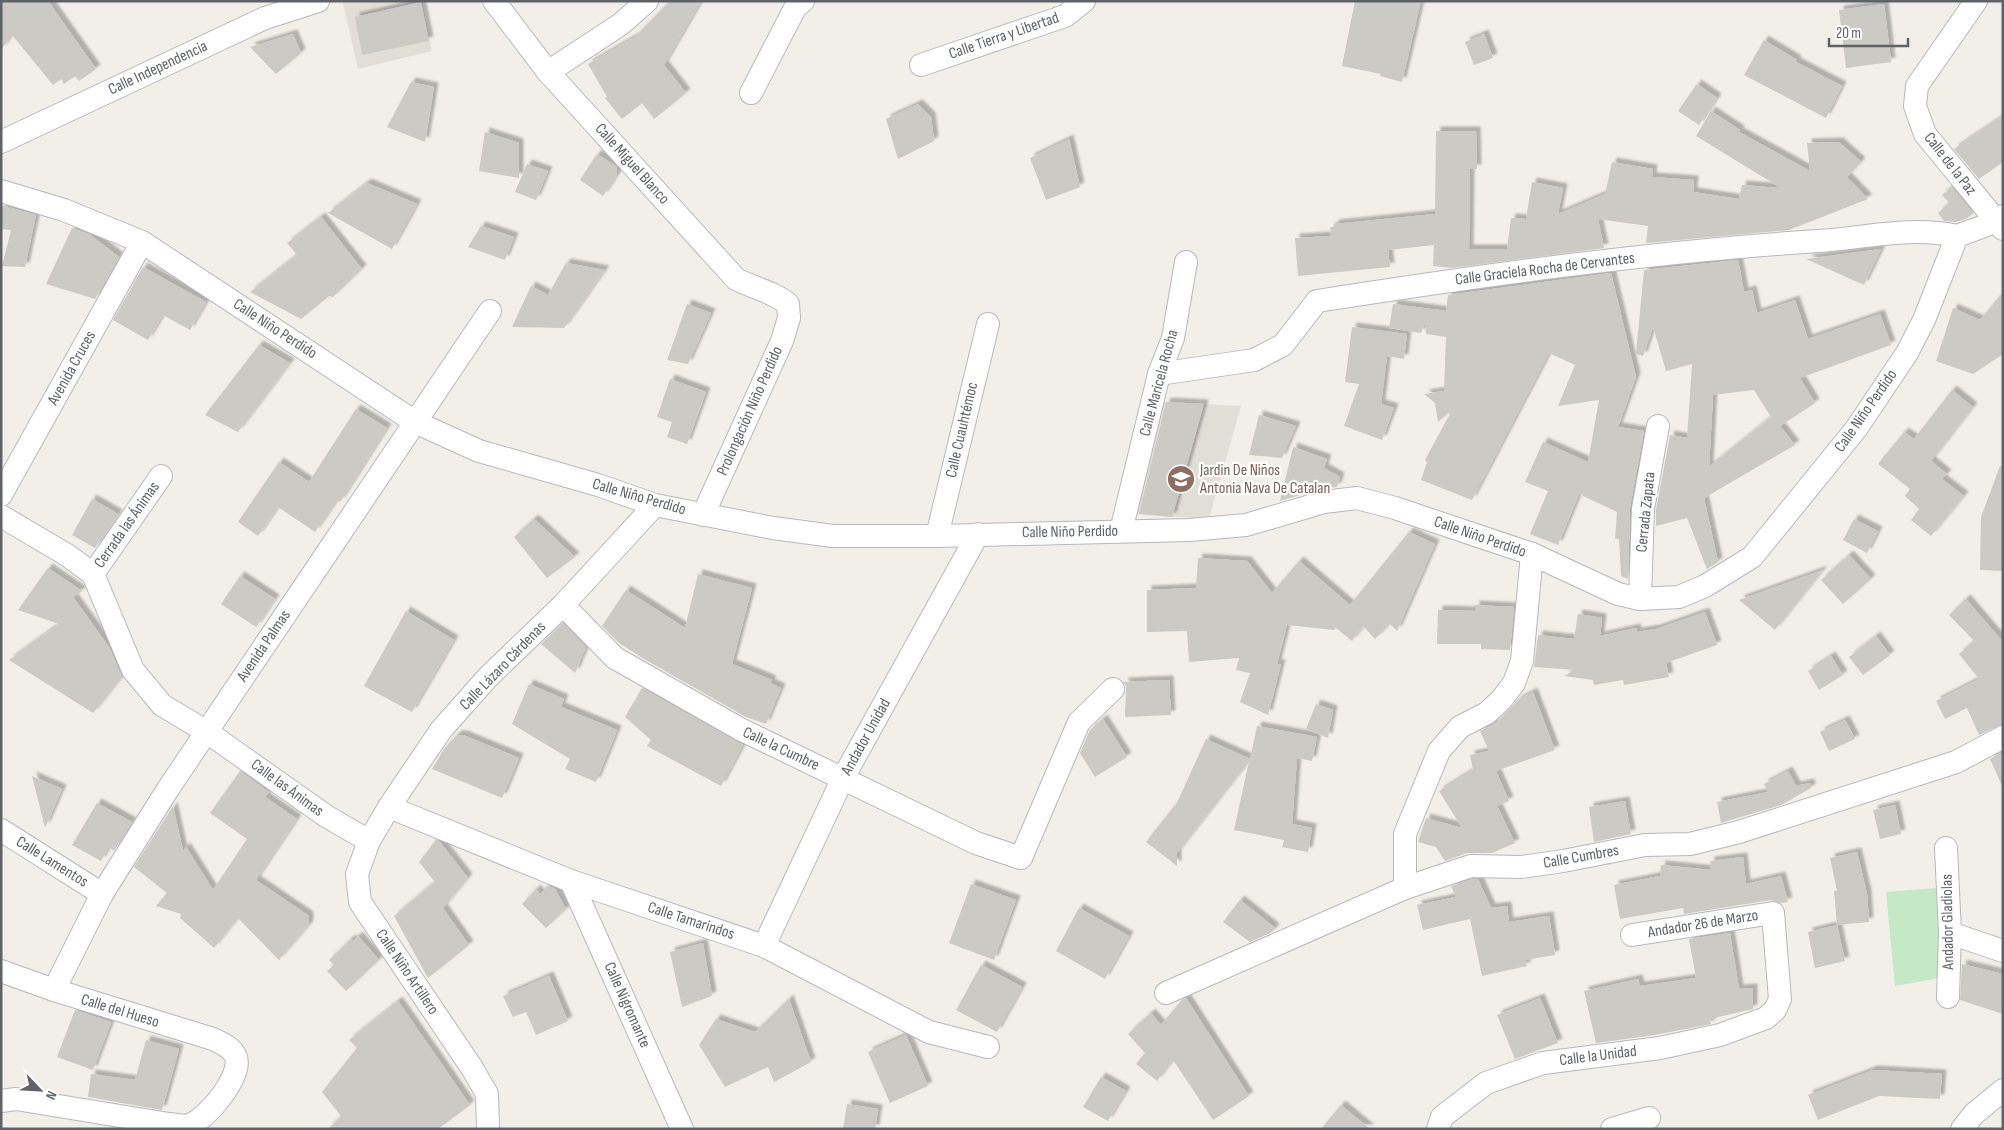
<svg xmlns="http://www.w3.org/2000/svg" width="2004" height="1130" font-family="'Sofia Sans Condensed',sans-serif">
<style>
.education{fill:#e1ded6}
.green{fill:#c5e8c5}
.building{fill:#cccac5;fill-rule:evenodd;filter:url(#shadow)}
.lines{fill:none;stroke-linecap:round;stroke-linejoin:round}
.minor-casing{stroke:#b5b8bc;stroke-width:24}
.minor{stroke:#fff;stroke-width:22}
.labels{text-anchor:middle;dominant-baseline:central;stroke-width:4.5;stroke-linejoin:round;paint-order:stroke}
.street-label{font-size:16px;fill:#5f6368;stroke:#fff}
.education-label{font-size:16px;fill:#785e54;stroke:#fff;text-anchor:start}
</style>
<defs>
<filter id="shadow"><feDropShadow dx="4.5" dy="-4.5" stdDeviation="1" flood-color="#0004"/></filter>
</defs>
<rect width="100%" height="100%" fill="#f1efe8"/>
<g class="education">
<polygon points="348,1 422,1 432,51 358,69 343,3"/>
<polygon points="1162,402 1241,406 1209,519 1133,514"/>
</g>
<polygon class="green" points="1936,888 1940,978 1895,986 1886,892"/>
<g class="building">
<polygon points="1,1 48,1 96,69 79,81 75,76 64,84 61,79 53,85 12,35 1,50"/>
<polygon points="670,1 701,1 664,65 686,93 654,119 642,103 622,119 605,98 607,97 588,64 635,37"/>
<polygon points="1355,1 1421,1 1402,82 1380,76 1381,74 1342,66"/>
<polygon points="421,2 429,41 362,55 355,17"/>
<polygon points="1884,4 1891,62 1846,68 1839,10"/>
<polygon points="293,34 301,53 276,74 250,47"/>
<polygon points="1484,34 1493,58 1474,65 1465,42"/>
<polygon points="1764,40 1797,60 1796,62 1842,86 1826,118 1744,75"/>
<polygon points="411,82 434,87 425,142 387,127"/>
<polygon points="1697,84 1717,98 1699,125 1678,111"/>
<polygon points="918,104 931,117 934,141 898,159 886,119"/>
<polygon points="1711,111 1740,130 1739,132 1810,171 1807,143 1839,142 1861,162 1847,177 1868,199 1789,230 1646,243 1648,226 1598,219 1604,248 1452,268 1433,266 1434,245 1388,250 1390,267 1298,276 1295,238 1331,236 1330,227 1334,227 1334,224 1435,214 1436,131 1476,131 1477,169 1470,169 1469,249 1507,249 1511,218 1526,219 1532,182 1563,188 1558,214 1605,194 1612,162 1653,169 1652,177 1694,180 1693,192 1739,199 1742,185 1781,188 1696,136"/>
<polygon points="2003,116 2003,162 1979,179 1954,149"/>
<polygon points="485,132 519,143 519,178 479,171"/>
<polygon points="1069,139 1080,187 1046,200 1030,158"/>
<polygon points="597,154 617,167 617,175 603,196 580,180"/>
<polygon points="527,164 548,171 536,200 515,192"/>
<polygon points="367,183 417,204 392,249 328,213"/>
<polygon points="1952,187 1973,213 1966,219 1956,222 1944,221 1938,213 1949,203 1942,195"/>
<polygon points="1,205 36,215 25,267 2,266 11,230 1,229"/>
<polygon points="321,217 362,269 333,297 329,296 301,319 250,292 297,255 287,243"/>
<polygon points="481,226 514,237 505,260 468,247"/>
<polygon points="72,228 89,234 119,257 95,299 46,284"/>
<polygon points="1881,249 1864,285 1806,259"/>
<path d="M1738 260 1744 292 1752 290 1757 313 1795 300 1808 339 1880 314 1891 345 1800 378 1815 403 1780 426 1795 445 1704 498 1718 562 1707 569 1687 518 1656 526V510L1670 435 1687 438 1692 364 1666 371 1653 327 1643 356 1636 354 1644 270ZM1754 390 1771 417 1709 467 1713 395Z"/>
<polygon points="566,263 605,270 564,328 512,327 531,286 548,295"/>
<polygon points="143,267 206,302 190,330 163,315 148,340 113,320"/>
<polygon points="1611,273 1636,377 1618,427 1644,431 1630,507 1628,579 1621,576 1619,539 1615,539 1617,512 1579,494 1558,545 1530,534 1548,491 1525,482 1543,442 1588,462 1599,400 1558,406 1575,365 1549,353 1472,500 1421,480 1427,462 1425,460 1450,414 1448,413 1438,422 1435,403 1424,394 1444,391 1446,337 1426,334 1425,322 1421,333 1389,328 1393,304 1446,311 1448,295"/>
<polygon points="2003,292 2003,354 1973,374 1936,361 1953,308 1980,320"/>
<polygon points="687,304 711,313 688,364 667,360"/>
<polygon points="1352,327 1407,334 1404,359 1387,356 1381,404 1394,408 1382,440 1344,426 1359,384 1345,382"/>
<polygon points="259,345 290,363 238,432 205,415"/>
<polygon points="670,379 706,392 687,444 667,437 672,422 657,417"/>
<polygon points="1952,390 1973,407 1931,461 1947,474 1942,479 1964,496 1931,536 1911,520 1919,509 1905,496 1910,489 1878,464 1904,432 1914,439"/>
<polygon points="1166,402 1204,404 1172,517 1139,514"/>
<polygon points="356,409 387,428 340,502 337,500 315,532 278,507 258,536 238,522 279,462 309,482"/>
<polygon points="1259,415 1296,426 1282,458 1249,455"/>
<polygon points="1293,447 1327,459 1324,468 1340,477 1337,487 1320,489 1280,501"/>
<polygon points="2000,466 2003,466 2003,571 1980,570 1981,517"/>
<polygon points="92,499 118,514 95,548 72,535"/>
<polygon points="534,519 575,557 547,578 514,537"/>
<polygon points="1854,519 1878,531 1867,553 1843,540"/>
<polygon points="1409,532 1435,544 1397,631 1390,624 1375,639 1363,626 1352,641 1336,628 1334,630 1287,625 1277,664 1281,664 1268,715 1240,702 1250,673 1236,670 1239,658 1189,662 1187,631 1147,632 1147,590 1196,588 1198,558 1247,561 1272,593 1299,561 1350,605"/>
<polygon points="1849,555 1871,579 1843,604 1821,580"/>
<polygon points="48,568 82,591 73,597 109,647 122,677 93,713 9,660 59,624 18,610"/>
<polygon points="1823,570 1775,630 1739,600"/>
<polygon points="698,574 752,588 732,664 772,680 770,683 781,688 766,724 746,717 644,659 619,643 602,626 626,590 685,628"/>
<polygon points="240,576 275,599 256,627 221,604"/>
<polygon points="1966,599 2003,642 2003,724 1979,735 1967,708 1945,719 1936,701 1979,679 1959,654 1974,641 1949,615"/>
<polygon points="1475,605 1514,607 1510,650 1481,649 1481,644 1437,644 1438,610 1475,611"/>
<polygon points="406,611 454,640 412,712 364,686"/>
<polygon points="1705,612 1717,645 1666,663 1669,677 1624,685 1623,680 1594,685 1593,680 1564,676 1575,670 1534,667 1538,635 1574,639 1578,614 1602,618 1600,636 1636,628 1637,632 1656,629"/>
<polygon points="563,623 586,647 575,673 541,644"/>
<polygon points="1876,636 1890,655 1863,675 1849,657"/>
<polygon points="1831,656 1843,675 1819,690 1808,671"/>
<polygon points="1169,680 1171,715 1125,717 1126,686 1123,682"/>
<polygon points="529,684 564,699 561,707 617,730 596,782 565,769 570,759 512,724"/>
<polygon points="642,688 743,745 721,786 647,746 651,740 625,717"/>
<polygon points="1533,692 1555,750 1496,771 1509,801 1497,806 1515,843 1492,853 1467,853 1445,861 1436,847 1418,842 1426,818 1462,828 1439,791 1473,770 1470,755 1489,751 1480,731 1496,723 1518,700"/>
<polygon points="1316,704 1333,710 1328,738 1306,729"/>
<polygon points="1103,719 1127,757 1095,777 1080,753 1090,730"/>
<polygon points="1845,720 1855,739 1829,751 1820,732"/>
<polygon points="1257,726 1317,737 1312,761 1297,758 1292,824 1312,828 1308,852 1282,847 1284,840 1234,830 1249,761 1177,853 1177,866 1146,842 1175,805 1175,807 1206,739 1250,759"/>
<polygon points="457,735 463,735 519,758 502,798 432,769 444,749"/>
<polygon points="2003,752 2003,788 1990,759"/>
<polygon points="240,771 269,792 265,797 297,819 256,880 309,916 309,925 279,960 238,918 214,948 180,918 181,914 156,906 167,893 134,867 173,806 183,851 186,847 213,890 247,839 210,813"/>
<polygon points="1788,771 1796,786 1810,783 1811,788 1781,805 1721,823 1717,802 1768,792 1764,784"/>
<polygon points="32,776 62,789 45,828"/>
<polygon points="1625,801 1631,834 1594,842 1589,807"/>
<polygon points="97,803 132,822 114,851 109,847 101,861 72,845"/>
<polygon points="1895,805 1901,834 1880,839 1873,810"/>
<polygon points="436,840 440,842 468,878 443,908 469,945 428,978 394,916 435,882 419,862"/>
<polygon points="1857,852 1867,894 1869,922 1837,925 1834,891 1837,891 1830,858"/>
<polygon points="1743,857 1746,884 1781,876 1788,902 1781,903 1771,900 1684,914 1683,908 1620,919 1614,885 1660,876 1661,865 1711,870 1710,861"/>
<polygon points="1473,879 1478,879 1491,908 1507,906 1509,922 1549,916 1555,955 1525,960 1527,966 1482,976 1470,919 1423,930 1417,905 1456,897 1451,886"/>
<polygon points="971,884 1016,900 994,960 949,943"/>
<polygon points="548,886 555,889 566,909 546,928 522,904 536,889 540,894"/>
<polygon points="1240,900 1275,928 1272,932 1250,942 1223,922"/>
<polygon points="1079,908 1129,936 1105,979 1056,951"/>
<polygon points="1837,925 1845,961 1815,968 1808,932"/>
<polygon points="1730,933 1739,989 1753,988 1753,1009 1710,1019 1711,1024 1655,1035 1596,1043 1584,991 1638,979 1640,986 1696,978 1689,939"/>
<polygon points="358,936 379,960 346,991 327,971 334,965 329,960 351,939 353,941"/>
<polygon points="703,943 712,996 682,1007 670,952"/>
<polygon points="1962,964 2003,974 2003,1014 1960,1000"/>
<polygon points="981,965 1022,987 997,1032 956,1010"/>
<polygon points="549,976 568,1021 536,1035 526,1012 513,1017 503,996"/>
<polygon points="1186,998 1249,1096 1213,1120 1173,1060 1157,1081 1136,1064 1145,1053 1128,1034 1151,1013 1161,1025 1182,1000"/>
<polygon points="1540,998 1558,1043 1515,1059 1497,1015"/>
<polygon points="789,999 811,1062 774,1082 768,1067 725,1087 699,1045 716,1019 755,1032"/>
<polygon points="398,1001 470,1105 438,1129 328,1129 341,1116 322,1092 357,1048 349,1040"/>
<polygon points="75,1010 111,1022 93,1070 57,1057"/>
<polygon points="906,1035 928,1086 890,1103 868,1052"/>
<polygon points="146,1040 179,1049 162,1110 88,1097 91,1074 135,1080"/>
<polygon points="1873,1070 1942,1074 1940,1099 1879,1096 1818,1120 1808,1095"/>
<polygon points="1101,1077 1126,1091 1108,1121 1083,1107"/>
<polygon points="847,1104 878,1109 875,1129 843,1129"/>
<polygon points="1341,1105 1370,1129 1321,1129"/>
</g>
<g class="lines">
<defs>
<g id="minor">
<path d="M494 1 548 72 736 279C753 288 774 292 788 304L789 318 782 341 703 515"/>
<polyline points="1976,1 1917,86 1915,106 1925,134 2003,229"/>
<polyline points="921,65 1065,16 1084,1"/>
<polyline points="548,72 621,24 647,1"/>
<polyline points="751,93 795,8 803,1"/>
<polyline points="1,142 265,18 318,1"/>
<polyline points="1,191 64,210 142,242 415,422 479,451 598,485 655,505 773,528 833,536 937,536 1190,530 1246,525 1324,502 1357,498 1395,508 1532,554 1618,594 1640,599 1679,597 1705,586 1752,557 1856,429 1907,353 1924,320 1957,236 1995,222 2003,216"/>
<path d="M1159 374 1254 360 1283 345 1317 301C1483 275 1650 252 1818 241 1865 238 1910 226 1957 236"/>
<polyline points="1,495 142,242"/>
<polyline points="1,516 67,555 93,574 133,670 162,705 207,732 326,816 369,841"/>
<polyline points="1121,531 1159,374 1173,338 1186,262"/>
<polyline points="937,536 988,324"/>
<polyline points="93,574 161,476"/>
<polyline points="1640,599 1643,509 1658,426"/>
<polyline points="563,605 615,658 740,729 976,843 1021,858 1079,722 1113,689"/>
<polyline points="389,807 571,881 764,946 929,1032 988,1047"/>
<polyline points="1,830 102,894"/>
<polyline points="1946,848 1950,933 1948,997"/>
<polyline points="571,881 682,1129"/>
<polyline points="1405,888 1405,834 1439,751 1460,727 1487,713 1501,700 1514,683 1522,661 1532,554"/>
<polyline points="1950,933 2003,951"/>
<polyline points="764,946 843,778 978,534"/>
<path d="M1 971 54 990 213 1039C221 1043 230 1046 235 1055 245 1073 207 1120 189 1125 183 1127 175 1124 169 1124L167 1129"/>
<polyline points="54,990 102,894 168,789 490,311"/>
<polyline points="1166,993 1405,888 1471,866 1522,867 1563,861 1645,845 1690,844 1739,832 1956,762 2003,737"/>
<polyline points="1,1101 16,1099 169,1124"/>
<polyline points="488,1129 487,1094 472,1068 360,902 357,874 369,841 389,807 441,730 488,677 563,605 655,505"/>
<polyline points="1438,1129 1442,1117 1486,1083 1543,1063 1660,1048 1720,1035 1766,1018 1775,1010 1780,999 1773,913 1632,935"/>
<polyline points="1612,1129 1649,1118"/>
<polyline points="1962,1129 1974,1114 2003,1090"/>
</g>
</defs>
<use href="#minor" class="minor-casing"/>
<use href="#minor" class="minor"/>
</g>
<defs>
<symbol id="school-disc" viewBox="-11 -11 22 22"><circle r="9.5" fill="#8d6e63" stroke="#fff"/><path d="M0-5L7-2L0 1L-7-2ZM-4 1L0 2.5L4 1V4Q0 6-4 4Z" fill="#fff"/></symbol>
</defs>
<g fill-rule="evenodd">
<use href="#school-disc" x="1165" y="463" width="32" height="32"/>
</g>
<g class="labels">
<g class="street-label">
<text transform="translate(1004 36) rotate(-19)">Calle Tierra y Libertad</text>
<text transform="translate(158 68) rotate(-25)">Calle Independencia</text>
<text transform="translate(632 164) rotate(48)">Calle Miguel Blanco</text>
<text transform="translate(1950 164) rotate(52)">Calle de la Paz</text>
<text transform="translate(1545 269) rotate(-7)">Calle Graciela Rocha de Cervantes</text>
<text transform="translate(275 329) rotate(33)">Calle Niño Perdido</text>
<text transform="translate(72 368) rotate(-61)">Avenida Cruces</text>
<text transform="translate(1159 383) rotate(-75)">Calle Maricela Rocha</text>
<text transform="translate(750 411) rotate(-66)">Prolongación Niño Perdido</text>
<text transform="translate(1866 411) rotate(-55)">Calle Niño Perdido</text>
<text transform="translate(962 430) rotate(-77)">Calle Cuauhtémoc</text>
<text transform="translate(639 497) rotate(16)">Calle Niño Perdido</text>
<text transform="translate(1646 512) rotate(-84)">Cerrada Zapata</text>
<text transform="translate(127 525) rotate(-55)">Cerrada las Ánimas</text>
<text transform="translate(1070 532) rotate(-1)">Calle Niño Perdido</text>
<text transform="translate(1480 537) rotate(19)">Calle Niño Perdido</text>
<text transform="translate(264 646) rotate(-56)">Avenida Palmas</text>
<text transform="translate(503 666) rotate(-46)">Calle Lázaro Cárdenas</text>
<text transform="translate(866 737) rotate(-61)">Andador Unidad</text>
<text transform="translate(781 749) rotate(25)">Calle la Cumbre</text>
<text transform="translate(287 788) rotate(36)">Calle las Ánimas</text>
<text transform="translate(1581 857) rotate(-10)">Calle Cumbres</text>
<text transform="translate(52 862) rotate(32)">Calle Lamentos</text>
<text transform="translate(691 921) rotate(18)">Calle Tamarindos</text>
<text transform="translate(1948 922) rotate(-91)">Andador Gladiolas</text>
<text transform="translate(1703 924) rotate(-9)">Andador 26 de Marzo</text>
<text transform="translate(407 972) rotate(56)">Calle Niño Artillero</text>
<text transform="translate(627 1005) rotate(66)">Calle Nigromante</text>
<text transform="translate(120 1011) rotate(17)">Calle del Hueso</text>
<text transform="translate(1598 1056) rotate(-7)">Calle la Unidad</text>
</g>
<g class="education-label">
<text x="1200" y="470">Jardin De Niños<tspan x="1200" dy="18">Antonia Nava De Catalan</tspan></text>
</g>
</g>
<rect width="2004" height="1130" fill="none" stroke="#5f6368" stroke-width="5"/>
<g transform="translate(40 1090) rotate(115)" stroke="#ffffff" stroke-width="4" paint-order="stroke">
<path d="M0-4L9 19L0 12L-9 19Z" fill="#5f6368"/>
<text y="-8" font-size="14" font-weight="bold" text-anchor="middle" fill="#5f6368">N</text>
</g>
<path d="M1829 38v8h79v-8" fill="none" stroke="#5f6368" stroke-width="2.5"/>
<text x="1836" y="38" font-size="15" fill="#5f6368" stroke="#ffffff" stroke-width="4" paint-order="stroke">20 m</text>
</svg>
